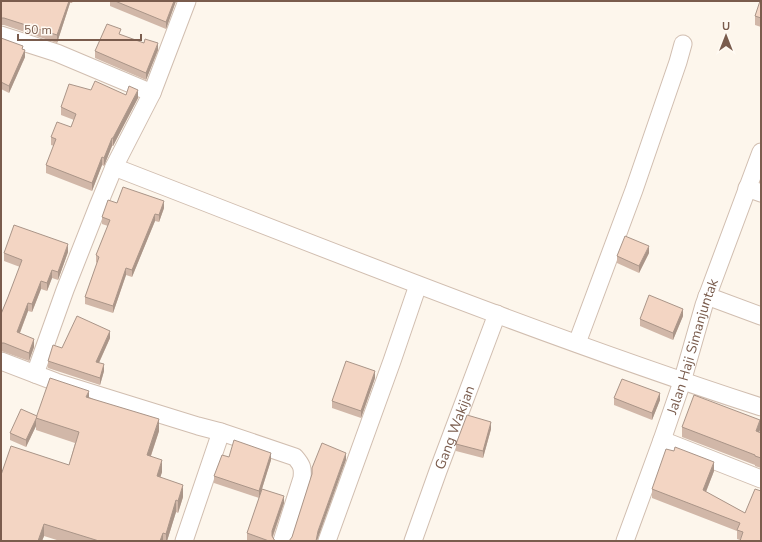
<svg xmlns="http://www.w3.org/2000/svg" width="762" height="542" font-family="'Nunito Sans',sans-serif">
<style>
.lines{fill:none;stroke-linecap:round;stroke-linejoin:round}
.street-casing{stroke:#d1beb0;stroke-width:19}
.street{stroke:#fff;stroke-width:17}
.wall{fill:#d1b7a8}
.shaded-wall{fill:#aa9588}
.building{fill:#f3d5c3;stroke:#aa9588}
.labels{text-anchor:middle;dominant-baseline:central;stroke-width:3;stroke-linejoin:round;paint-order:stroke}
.street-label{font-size:14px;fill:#7a5c4d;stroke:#fffaf3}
</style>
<rect width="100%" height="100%" fill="#fdf6ec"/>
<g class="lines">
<defs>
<g id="street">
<polyline points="1,35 57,53 152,93 187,1"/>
<path d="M114 167C329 250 542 336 761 407"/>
<polyline points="747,188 761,193"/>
<polyline points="707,296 761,316"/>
<polyline points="577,343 634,190 678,62 683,44"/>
<path d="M1 361 56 382 198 426 221 432 295 457C302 465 303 468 302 478L282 541"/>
<polyline points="35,374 65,290 98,206 114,167 152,93"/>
<polyline points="662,440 761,479"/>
<polyline points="184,541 221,432"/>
<polyline points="327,541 392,361 418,285"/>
<path id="s1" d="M413 541 438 471 497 314"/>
<path id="s2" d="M625 541 662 440 682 382 704 305 761 152"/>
</g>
</defs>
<use href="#street" class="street-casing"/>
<use href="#street" class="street"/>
</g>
<g class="wall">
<polygon points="1,1 73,1 72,3 70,3 57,43 4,25 1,25"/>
<polygon points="110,1 176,1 166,29 110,6"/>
<polygon points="761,1 761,27 755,25 755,16"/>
<polygon points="121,35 144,43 158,50 146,80 95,58 95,51"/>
<polygon points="1,38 23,49 25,57 9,93 1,89"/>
<polygon points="91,90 126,95 138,98 113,146 112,146 104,166 102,165 92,191 46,173 46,165 54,146 51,145 51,137 71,127 74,120 61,115 61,107"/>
<polygon points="117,203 164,208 159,222 155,221 132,277 126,275 113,313 85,304 85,297 97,263 96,262 96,255 108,226 102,224 102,217"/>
<polygon points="68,252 58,280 52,278 47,291 41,289 32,312 28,311 20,333 34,347 29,361 4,352 1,351 1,314 8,297 20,267 4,261 4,253"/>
<polygon points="649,253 639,273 617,263 617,256"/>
<polygon points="683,316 673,340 640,326 640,319"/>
<polygon points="110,338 99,363 104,371 100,385 48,368 48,361 62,348"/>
<polygon points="375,378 361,418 332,408 332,401"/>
<polygon points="89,397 159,431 151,456 162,472 160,477 183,497 178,513 176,512 167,541 60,541 44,536 42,541 1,541 69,465 75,443 36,430 36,426 26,447 10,440 10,433 37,416"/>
<polygon points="614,398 660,400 652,420 614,405"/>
<polygon points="682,427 760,430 759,432 761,433 761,468 755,466 755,465 682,437"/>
<polygon points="491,429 483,458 456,451 456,444"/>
<polygon points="229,457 271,460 262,489 284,503 273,537 275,541 248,541 247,540 247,533 259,498 214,483 214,476"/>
<polygon points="714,471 706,492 745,513 761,491 740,540 737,539 737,531 652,498 652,489"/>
</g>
<g class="shaded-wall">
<polygon points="69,1 70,1 70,3 57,43 57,35"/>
<polygon points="174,1 176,1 166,29 166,22"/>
<polygon points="158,43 158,50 146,80 146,73"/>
<polygon points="25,50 25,57 9,93 9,86"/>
<polygon points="138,90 138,98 113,146 113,138"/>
<polygon points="112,138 112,146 104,166 104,158"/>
<polygon points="102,157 102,165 92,191 92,183"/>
<polygon points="164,201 164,208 159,222 159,215"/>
<polygon points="155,214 155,221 132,277 132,270"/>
<polygon points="68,244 68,252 58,280 58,272"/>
<polygon points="649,246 649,253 639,273 639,266"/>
<polygon points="126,268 126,275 113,313 113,306"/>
<polygon points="52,270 52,278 47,291 47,283"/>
<polygon points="41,281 41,289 32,312 32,304"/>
<polygon points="28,303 28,311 17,340 17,332"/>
<polygon points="683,309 683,316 673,340 673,333"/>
<polygon points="110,331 110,338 96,369 96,362"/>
<polygon points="34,339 34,347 29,361 29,353"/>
<polygon points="104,364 104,371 100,385 100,378"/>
<polygon points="375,371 375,378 361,418 361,411"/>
<polygon points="89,391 89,403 86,397"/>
<polygon points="660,393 660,400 652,420 652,413"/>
<polygon points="36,419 36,426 26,447 26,440"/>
<polygon points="159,419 159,431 147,467 147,455"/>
<polygon points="760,420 760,430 756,441 756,431"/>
<polygon points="491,422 491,429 483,458 483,451"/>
<polygon points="271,453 271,460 259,498 259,491"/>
<polygon points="346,453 346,460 318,538 317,541 316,541 318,531"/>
<polygon points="162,460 162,472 157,488 157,476"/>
<polygon points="714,462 714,471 703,499 703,490"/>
<polygon points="183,485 183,497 178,513 178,501"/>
<polygon points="284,496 284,503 272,538 272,531"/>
<polygon points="176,500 176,512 167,541 166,541 166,534"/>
<polygon points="44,524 44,536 42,541 38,541"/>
<polygon points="163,533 163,541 160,541"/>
</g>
<g class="building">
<polygon points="1,1 69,1 57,35 4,18 1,18"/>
<polygon points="115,1 174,1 166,22"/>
<polygon points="760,1 761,1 761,18 755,16"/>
<polygon points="107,24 121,29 119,34 144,43 145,39 158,43 146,73 95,51"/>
<polygon points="1,38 23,46 22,49 25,50 9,86 1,82"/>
<polygon points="95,81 126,95 129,86 138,90 113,138 112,138 104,158 102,157 92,183 46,165 56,139 51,137 57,122 71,127 76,114 61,107 69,84 91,90"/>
<polygon points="123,187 164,201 159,215 155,214 132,270 126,268 113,306 85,297 99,257 96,255 110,220 102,217 108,200 117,203"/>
<polygon points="14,225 68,244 58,272 52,270 47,283 41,281 32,304 28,303 17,332 34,339 29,353 4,343 1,343 1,314 8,297 22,260 4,253"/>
<polygon points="625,236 649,246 639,266 617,256"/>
<polygon points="649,295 683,309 673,333 640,319"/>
<polygon points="77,316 110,331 96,362 104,364 100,378 48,361 53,345 62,348"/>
<polygon points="346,361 375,371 361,411 332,401"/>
<polygon points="50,378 89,391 86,397 159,419 147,455 162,460 157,476 183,485 178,501 176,500 166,534 163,533 160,541 99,541 44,524 38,541 1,541 1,475 11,446 69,465 79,432 36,418"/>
<polygon points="622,379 660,393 652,413 614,398"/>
<polygon points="694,395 760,420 756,431 761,433 761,458 755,456 755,455 682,427"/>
<polygon points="21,409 37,416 36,419 26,440 10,433"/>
<polygon points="467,415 491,422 483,451 456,444"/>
<polygon points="234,440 271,453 259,491 214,476 222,455 229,457"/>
<polygon points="322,443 346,453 318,531 316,541 289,541 292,537 312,474 312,468"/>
<polygon points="675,447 714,462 703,490 745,513 755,489 761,491 761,541 740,541 743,532 737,530 740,523 652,489 666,449 674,451"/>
<polygon points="262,489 284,496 272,531 272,536 275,541 269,541 247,533"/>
</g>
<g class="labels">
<g class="street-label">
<text stroke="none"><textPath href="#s2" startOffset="206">Jalan Haji Simanjuntak</textPath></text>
<text stroke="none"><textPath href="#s1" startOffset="121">Gang Wakijan</textPath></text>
</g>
</g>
<rect width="762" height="542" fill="none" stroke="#7a5c4d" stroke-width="4"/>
<g transform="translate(726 36)" stroke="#fffaf3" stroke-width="3" paint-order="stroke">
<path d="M0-3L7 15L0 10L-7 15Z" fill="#7a5c4d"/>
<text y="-6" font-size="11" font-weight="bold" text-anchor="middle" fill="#7a5c4d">U</text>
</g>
<path d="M18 34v6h123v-6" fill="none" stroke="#7a5c4d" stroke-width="2"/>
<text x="24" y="34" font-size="12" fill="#7a5c4d" stroke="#fffaf3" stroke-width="3" paint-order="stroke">50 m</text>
</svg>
